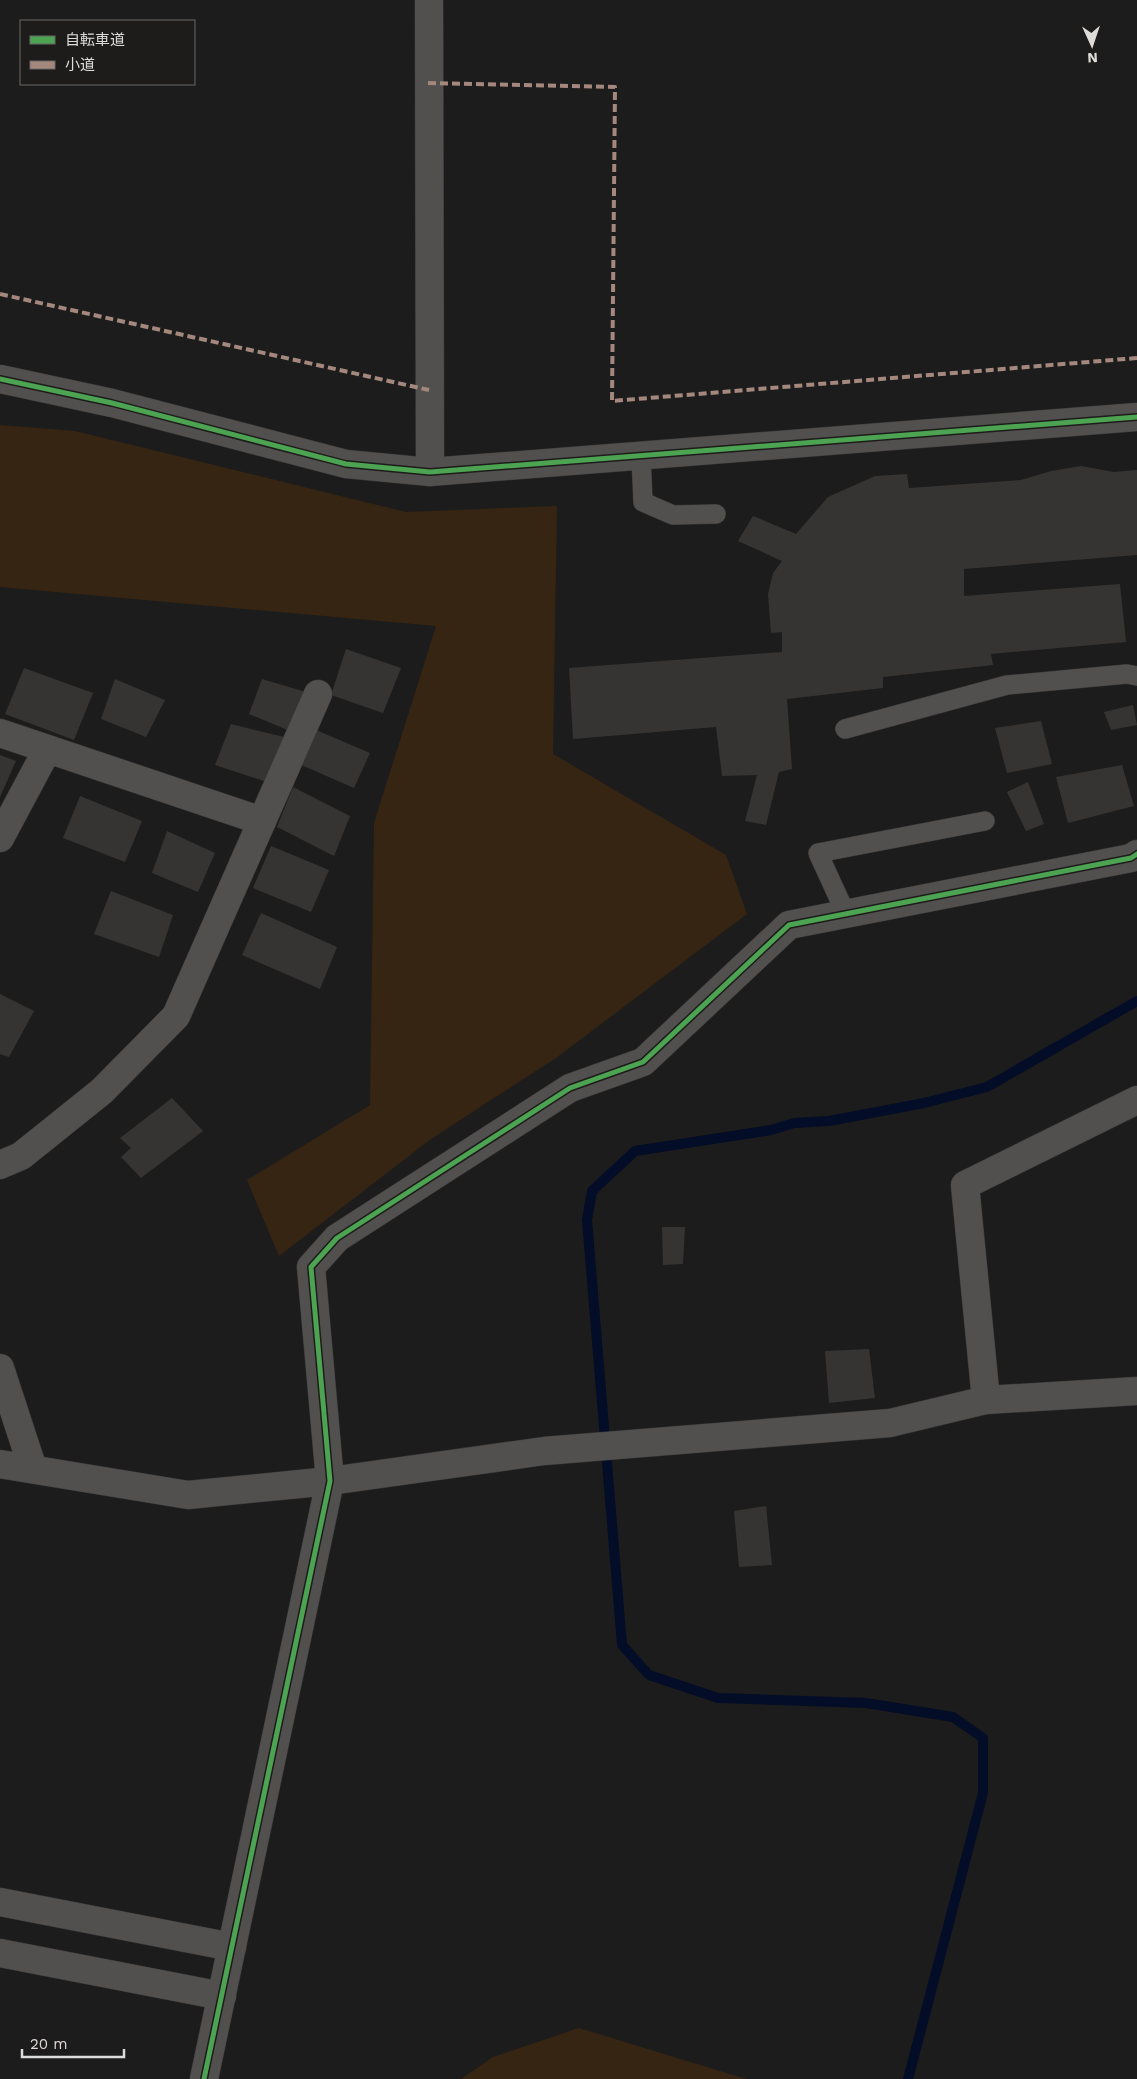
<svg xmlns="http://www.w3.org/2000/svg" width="1137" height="2079" font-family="'Work Sans','Noto Sans JP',sans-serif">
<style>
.green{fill:#362512}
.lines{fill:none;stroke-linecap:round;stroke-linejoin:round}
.stream{stroke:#040d27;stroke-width:10}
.building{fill:#353433}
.service-casing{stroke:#3a3939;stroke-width:20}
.minor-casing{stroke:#3a3939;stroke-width:29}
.tertiary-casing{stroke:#3a3939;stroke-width:29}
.service{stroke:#51504f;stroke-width:19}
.minor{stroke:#51504f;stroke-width:28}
.tertiary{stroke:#51504f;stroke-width:28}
.quiet{stroke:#a5887d;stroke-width:4;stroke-dasharray:8 4;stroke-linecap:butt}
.cycleway-casing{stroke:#1e1c1b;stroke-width:8}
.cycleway{stroke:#4ca352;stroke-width:5}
</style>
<rect width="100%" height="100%" fill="#1d1c1c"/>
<g class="green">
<polygon points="0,425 75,431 406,512 557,506 553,754 726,855 747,914 556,1058 431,1139 279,1256 247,1180 370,1105 374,823 436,626 0,587"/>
<polygon points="579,2028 746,2079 461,2079 493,2057"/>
</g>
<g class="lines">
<polyline class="stream" points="908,2079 983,1793 983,1738 953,1717 866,1703 718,1698 649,1675 622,1645 587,1220 592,1191 635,1151 771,1130 794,1123 829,1121 924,1103 987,1087 1137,1001"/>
</g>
<g class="building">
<polygon points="1081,466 1114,472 1137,470 1137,555 964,569 964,596 1120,584 1126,642 991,654 993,665 883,677 883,688 787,699 792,769 779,772 766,825 745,821 757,775 722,776 716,727 573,739 569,668 782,652 782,632 771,633 768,594 773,573 782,561 738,541 753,516 796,534 828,497 875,476 907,474 909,488 1021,480 1051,471"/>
<polygon points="346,649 401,668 383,713 331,695"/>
<polygon points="24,668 93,693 74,740 5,714"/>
<polygon points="115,679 165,700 146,737 101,719"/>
<polygon points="262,679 306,692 290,731 249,714"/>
<polygon points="1133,705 1137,725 1111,730 1104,712"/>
<polygon points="1041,721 1052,764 1007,773 995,728"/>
<polygon points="231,724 284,737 267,782 215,765"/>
<polygon points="316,730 370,753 354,788 299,764"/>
<polygon points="0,755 16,761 0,797"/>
<polygon points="1122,765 1134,806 1068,823 1056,777"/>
<polygon points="1028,782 1044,824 1026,831 1007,792"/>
<polygon points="293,787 350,816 334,856 277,827"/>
<polygon points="80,796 142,821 125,862 63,838"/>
<polygon points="167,831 215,853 198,892 152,873"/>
<polygon points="271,846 329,870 311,912 253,888"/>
<polygon points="111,891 173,915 159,957 94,934"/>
<polygon points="261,913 337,947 320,989 242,955"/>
<polygon points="0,994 34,1011 9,1057 0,1054"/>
<polygon points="172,1098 203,1131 141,1178 121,1157 131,1148 120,1138"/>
<polygon points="662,1227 685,1227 683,1264 663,1265"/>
<polygon points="869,1349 875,1398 829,1403 825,1351"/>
<polygon points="766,1506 772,1565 739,1567 734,1511"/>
</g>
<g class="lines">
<defs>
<g id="service">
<polyline points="641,456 643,502 673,515 716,514"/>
<polyline points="845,729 1007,685 1127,674 1137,676"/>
<polyline points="846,914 818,853 985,821"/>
</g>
<g id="minor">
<polyline points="429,0 430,472"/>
<polyline points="0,379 112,403 346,464 430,472 1137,417"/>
<polyline points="0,733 262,821"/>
<polyline points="0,838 47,750"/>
<polyline points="0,1165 21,1156 102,1091 176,1016 318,694"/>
<polyline points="0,1368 33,1469"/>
<polyline points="986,1400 965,1185 1137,1100"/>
<polyline points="0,1902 232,1947"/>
<polyline points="0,1953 222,1996"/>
<polyline points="204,2079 330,1481 311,1267 337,1238 570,1088 643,1062 789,925 1131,858 1137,854"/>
</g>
<polyline id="tertiary" points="0,1464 188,1495 330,1481 544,1451 890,1423 986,1400 1137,1391"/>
</defs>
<use href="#service" class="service-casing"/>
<use href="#minor" class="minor-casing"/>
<use href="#tertiary" class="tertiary-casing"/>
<use href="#service" class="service"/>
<use href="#minor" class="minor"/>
<use href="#tertiary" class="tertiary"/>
<g class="quiet">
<polyline points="428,83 615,87 612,401 1137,358"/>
<polyline points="0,294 429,390"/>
</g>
<defs>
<g id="cycleway">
<polyline points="0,379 112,403 346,464 430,472 1137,417"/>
<polyline points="204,2079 330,1481 311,1267 337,1238 570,1088 643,1062 789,925 1131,858 1137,854"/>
</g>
</defs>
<use href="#cycleway" class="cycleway-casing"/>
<use href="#cycleway" class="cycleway"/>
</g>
<rect x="20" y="20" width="175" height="65" fill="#1e1c1b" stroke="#6a6968"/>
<rect x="30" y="36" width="25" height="8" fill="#4ca352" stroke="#6a6968"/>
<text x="65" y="45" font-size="15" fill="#dddcdb">自転車道</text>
<rect x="30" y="61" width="25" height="8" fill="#a5887d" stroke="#6a6968"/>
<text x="65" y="70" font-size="15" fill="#dddcdb">小道</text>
<g transform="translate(1092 45) rotate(177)" stroke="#1e1c1b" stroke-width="4" paint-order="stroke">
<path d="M0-4L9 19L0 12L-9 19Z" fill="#dddcdb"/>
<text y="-8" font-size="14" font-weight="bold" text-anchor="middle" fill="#dddcdb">N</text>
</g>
<path d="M22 2049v8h102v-8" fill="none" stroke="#dddcdb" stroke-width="2.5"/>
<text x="30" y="2049" font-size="15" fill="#dddcdb" stroke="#1e1c1b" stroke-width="4" paint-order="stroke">20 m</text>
</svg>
